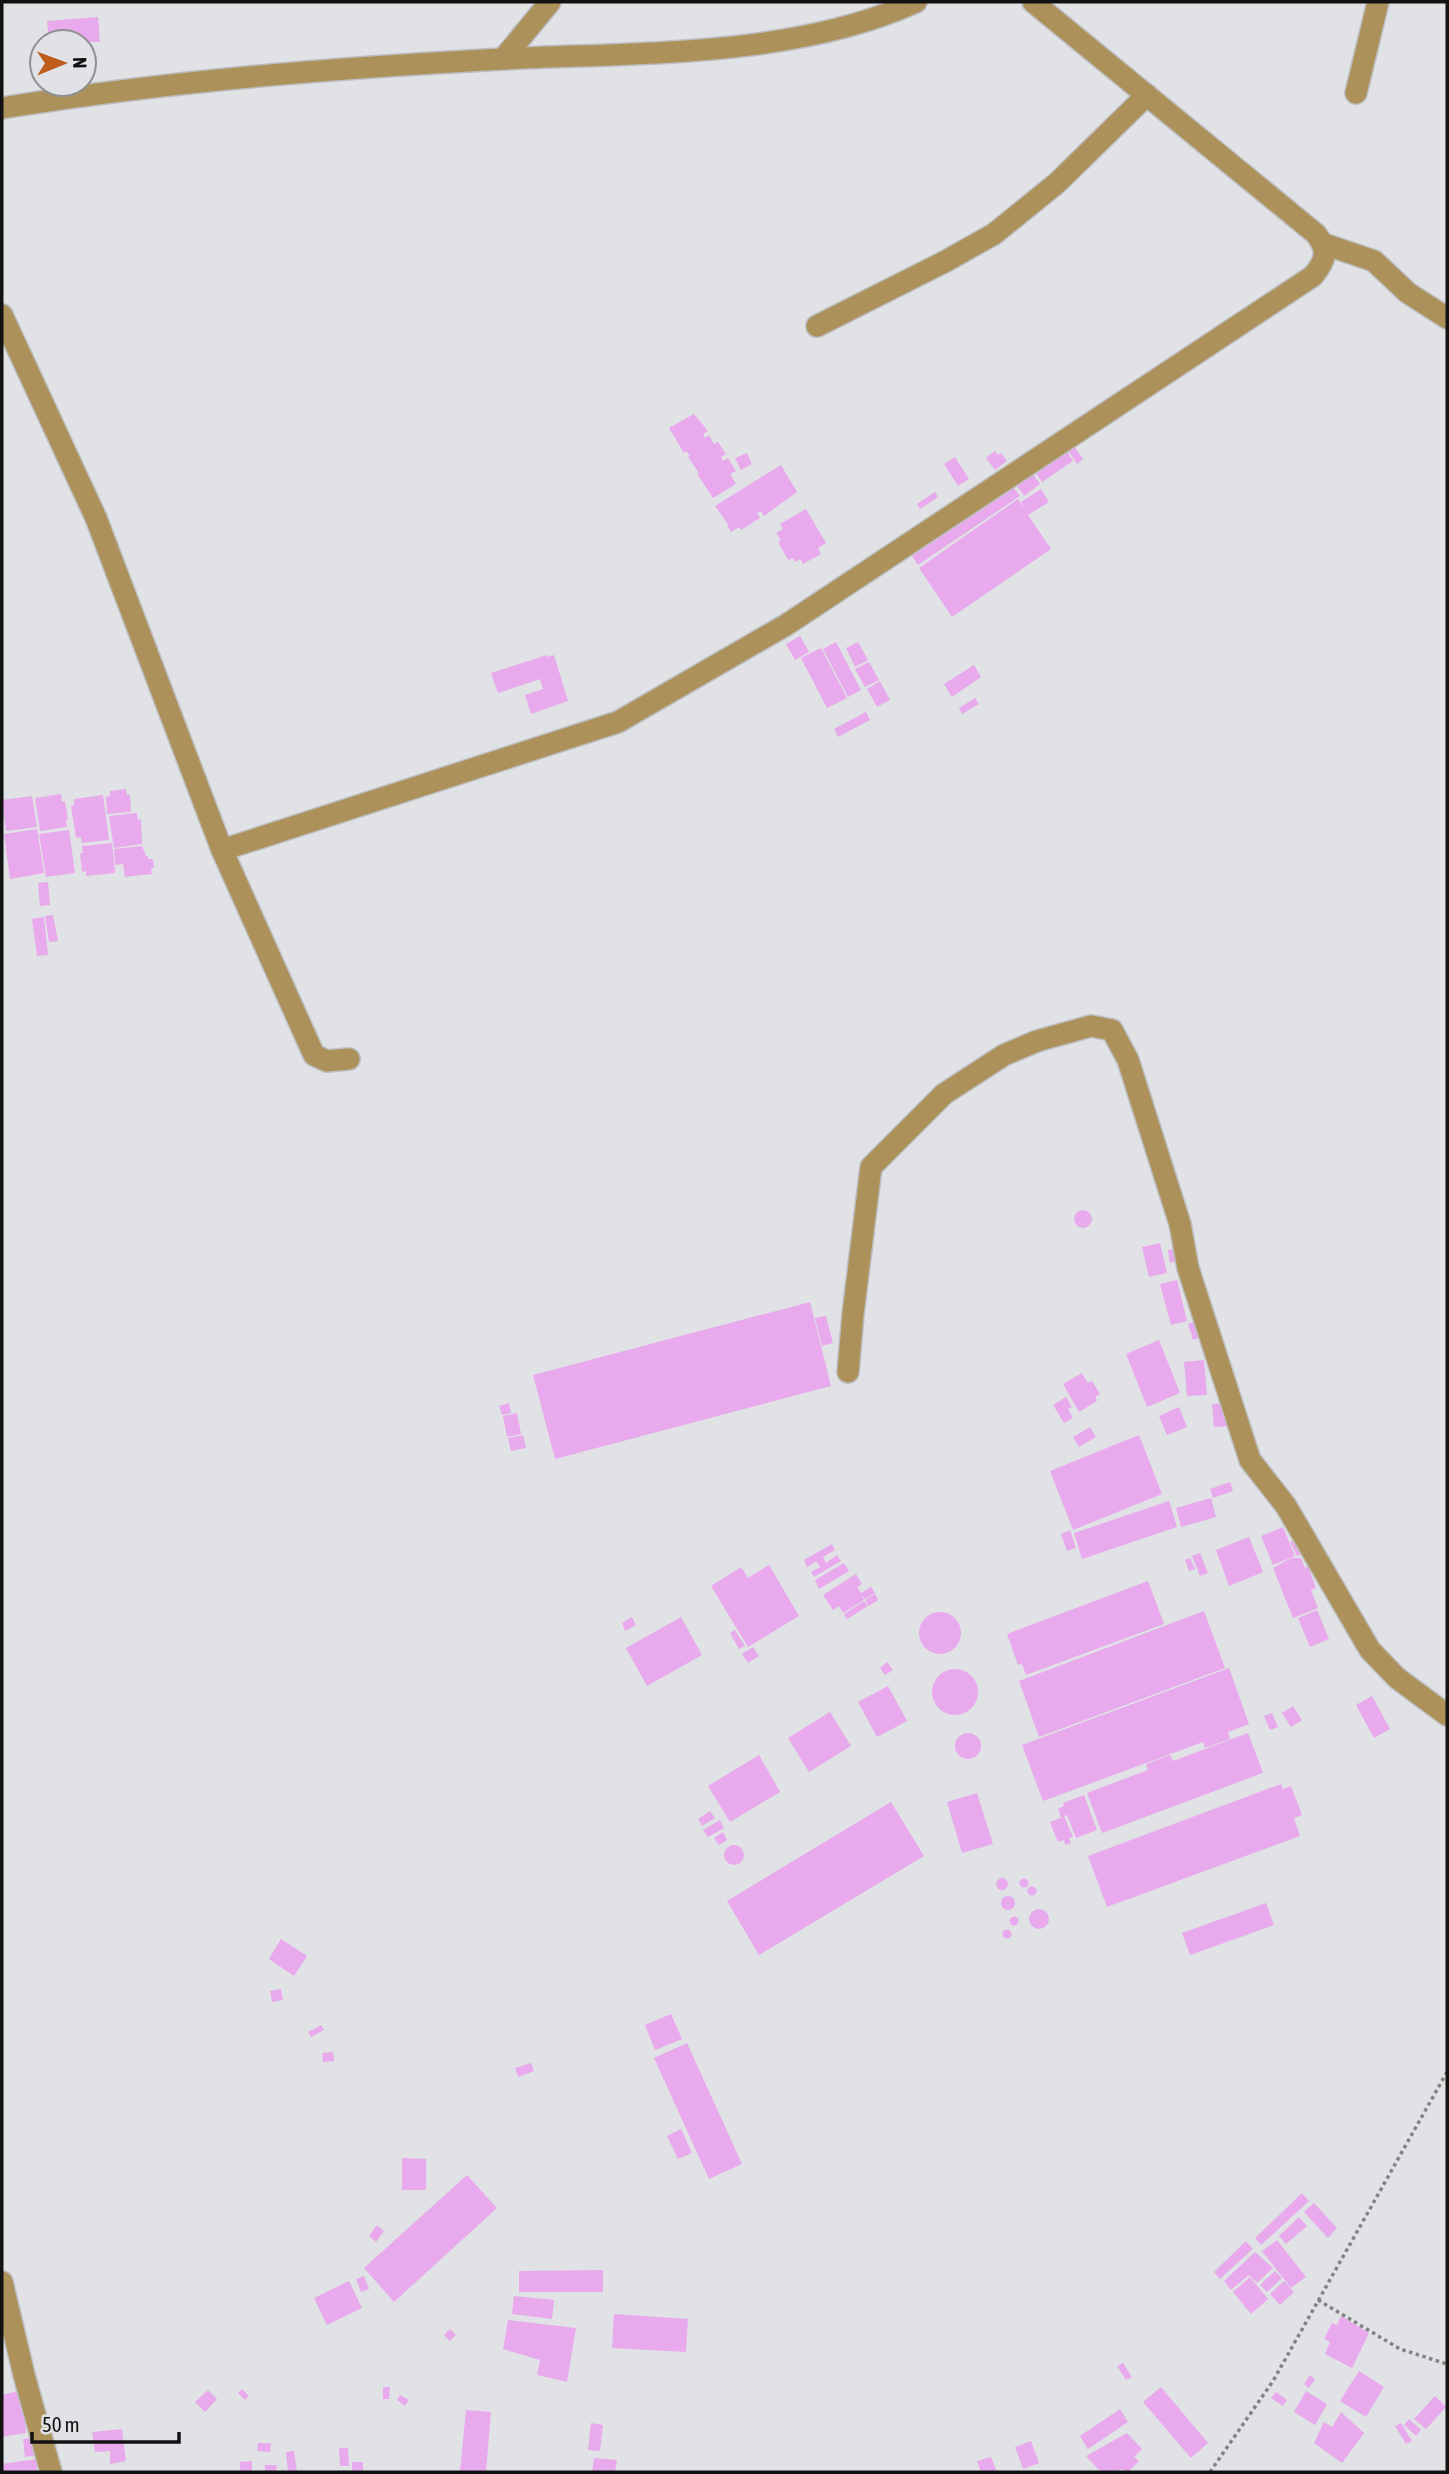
<svg xmlns="http://www.w3.org/2000/svg" width="1449" height="2474" font-family="'Asap Condensed',sans-serif">
<style>
.building{fill:#e8a9ed}
.lines{fill:none;stroke-linecap:round;stroke-linejoin:round}
.minor-casing{stroke:#bcbdbf;stroke-width:24}
.path{stroke:#838385;stroke-width:3.5;stroke-dasharray:3.5 3.5;stroke-linecap:butt}
.minor{stroke:#ad915b;stroke-width:21}
</style>
<rect width="100%" height="100%" fill="#e1e2e5"/>
<g class="building">
<polygon points="98,17 100,42 49,42 47,21"/>
<polygon points="694,414 708,431 703,434 705,438 709,435 714,444 718,442 726,454 721,457 723,461 728,458 736,471 730,474 736,484 713,498 697,474 699,473 688,457 690,456 686,451 684,453 669,428"/>
<polygon points="1074,446 1083,459 1077,464 1068,450"/>
<polygon points="995,451 998,455 1001,453 1007,461 995,470 986,458"/>
<polygon points="1067,451 1073,461 1042,482 1035,472"/>
<polygon points="747,453 752,464 741,470 735,458"/>
<polygon points="955,457 969,479 958,486 944,464"/>
<polygon points="781,465 797,492 764,516 761,511 757,513 760,518 741,530 739,527 731,532 727,525 728,524 715,506"/>
<polygon points="1033,474 1040,484 1024,496 1017,486"/>
<polygon points="1014,488 1020,496 918,565 912,556"/>
<polygon points="1041,489 1049,502 1028,515 1051,549 952,617 919,568 1018,499 1026,511 1021,502"/>
<polygon points="935,492 938,497 920,509 917,504"/>
<polygon points="806,509 826,543 818,548 821,554 803,564 800,559 795,562 793,558 788,560 778,542 781,540 776,533 783,529 780,524"/>
<polygon points="800,636 809,652 795,660 786,644"/>
<polygon points="836,642 861,690 848,697 823,649"/>
<polygon points="858,642 868,660 855,667 846,648"/>
<polygon points="821,648 847,698 827,708 801,658"/>
<polygon points="547,655 548,657 554,655 568,701 531,714 525,695 543,689 540,679 498,693 491,673"/>
<polygon points="869,662 879,680 865,687 855,669"/>
<polygon points="974,665 981,677 952,697 944,684"/>
<polygon points="880,681 890,700 877,707 867,689"/>
<polygon points="975,698 979,704 962,714 959,708"/>
<polygon points="866,712 870,720 838,737 834,729"/>
<polygon points="126,789 127,795 130,795 131,812 107,814 106,797 110,796 110,791"/>
<polygon points="61,794 62,802 65,801 68,820 66,820 67,827 40,831 35,798"/>
<polygon points="103,795 109,840 82,843 81,837 76,838 71,806 74,806 74,799"/>
<polygon points="32,796 37,827 6,831 2,800"/>
<polygon points="137,813 138,820 141,819 142,844 114,848 109,816"/>
<polygon points="37,829 44,873 10,879 4,834"/>
<polygon points="69,830 75,873 46,877 39,834"/>
<polygon points="112,843 115,873 86,876 86,871 82,872 80,853 83,853 82,846"/>
<polygon points="142,846 146,856 148,856 148,859 153,859 154,868 151,868 152,874 125,877 123,864 115,865 114,849"/>
<polygon points="48,882 50,905 40,906 38,883"/>
<polygon points="53,915 58,941 49,942 45,916"/>
<polygon points="44,917 48,955 37,956 32,919"/>
<circle cx="1083" cy="1219" r="9"/>
<polygon points="1160,1243 1167,1273 1149,1277 1142,1247"/>
<polygon points="1176,1248 1178,1261 1170,1263 1168,1250"/>
<polygon points="1177,1280 1187,1321 1171,1325 1160,1284"/>
<polygon points="810,1302 831,1386 555,1459 533,1375"/>
<polygon points="826,1316 833,1343 822,1346 815,1318"/>
<polygon points="1198,1320 1204,1336 1193,1340 1188,1324"/>
<polygon points="1159,1340 1180,1393 1147,1407 1126,1354"/>
<polygon points="1204,1360 1207,1395 1187,1396 1184,1362"/>
<polygon points="1082,1373 1088,1383 1092,1381 1100,1394 1095,1397 1097,1401 1079,1412 1063,1384"/>
<polygon points="1066,1397 1072,1407 1068,1409 1073,1418 1064,1423 1053,1405"/>
<polygon points="509,1403 511,1413 502,1415 499,1406"/>
<polygon points="1228,1403 1230,1426 1214,1427 1212,1404"/>
<polygon points="1179,1407 1187,1427 1167,1435 1159,1416"/>
<polygon points="517,1413 521,1434 507,1437 503,1416"/>
<polygon points="1090,1427 1096,1437 1079,1447 1073,1437"/>
<polygon points="523,1435 526,1448 511,1451 508,1438"/>
<polygon points="1139,1435 1162,1494 1073,1530 1050,1471"/>
<polygon points="1230,1482 1233,1491 1213,1498 1210,1489"/>
<polygon points="1211,1498 1216,1517 1181,1527 1176,1508"/>
<polygon points="1169,1501 1177,1527 1082,1559 1074,1533"/>
<polygon points="1283,1527 1295,1556 1273,1565 1261,1536"/>
<polygon points="1070,1530 1076,1548 1067,1551 1061,1534"/>
<polygon points="1249,1537 1263,1572 1229,1586 1216,1550"/>
<polygon points="1297,1539 1304,1553 1297,1556 1290,1542"/>
<polygon points="832,1544 835,1550 823,1557 826,1563 837,1555 841,1561 814,1577 811,1572 820,1567 816,1561 807,1567 804,1560"/>
<polygon points="1200,1553 1208,1573 1200,1576 1192,1556"/>
<polygon points="1190,1558 1195,1569 1189,1571 1185,1560"/>
<polygon points="1291,1558 1301,1558 1305,1568 1308,1566 1316,1588 1311,1590 1318,1608 1293,1618 1273,1568"/>
<polygon points="844,1563 849,1571 819,1589 815,1580"/>
<polygon points="769,1565 799,1616 748,1647 711,1586 741,1567 748,1578"/>
<polygon points="856,1574 862,1584 857,1587 861,1593 871,1587 875,1593 865,1599 862,1595 864,1600 843,1613 839,1606 833,1610 823,1595"/>
<polygon points="1148,1581 1164,1624 1026,1675 1022,1664 1018,1665 1007,1634"/>
<polygon points="875,1594 878,1600 869,1606 865,1600"/>
<polygon points="864,1601 868,1606 847,1619 844,1614"/>
<polygon points="1317,1610 1329,1639 1310,1647 1298,1618"/>
<polygon points="1204,1611 1225,1668 1039,1737 1019,1681"/>
<circle cx="940" cy="1633" r="21"/>
<polygon points="632,1617 636,1625 625,1631 622,1623"/>
<polygon points="681,1617 702,1655 647,1686 626,1648"/>
<polygon points="735,1630 745,1646 739,1649 730,1633"/>
<polygon points="753,1647 759,1656 748,1663 742,1654"/>
<polygon points="887,1662 893,1670 885,1675 880,1668"/>
<polygon points="1229,1668 1249,1724 1228,1732 1230,1739 1205,1748 1203,1742 1043,1801 1022,1745"/>
<circle cx="955" cy="1692" r="23"/>
<polygon points="888,1686 907,1721 877,1737 858,1702"/>
<polygon points="1372,1696 1390,1729 1374,1738 1356,1705"/>
<polygon points="1293,1706 1302,1720 1291,1727 1282,1713"/>
<polygon points="830,1712 851,1746 809,1772 788,1738"/>
<polygon points="1272,1713 1278,1727 1270,1730 1264,1716"/>
<circle cx="968" cy="1746" r="13"/>
<polygon points="1248,1733 1263,1773 1102,1833 1087,1793 1148,1770 1146,1764 1170,1755 1173,1761"/>
<polygon points="759,1755 780,1792 730,1822 708,1786"/>
<polygon points="1281,1784 1283,1789 1291,1786 1302,1815 1294,1818 1300,1836 1107,1907 1088,1856"/>
<polygon points="977,1793 993,1844 962,1853 947,1802"/>
<polygon points="1084,1795 1097,1830 1076,1838 1067,1815 1064,1816 1073,1837 1069,1838 1071,1843 1065,1845 1064,1840 1058,1842 1050,1822 1061,1818 1058,1809 1064,1806 1063,1803"/>
<polygon points="891,1802 924,1856 759,1955 727,1901"/>
<polygon points="710,1811 715,1818 702,1826 698,1819"/>
<polygon points="720,1820 724,1828 708,1837 703,1830"/>
<polygon points="723,1832 727,1840 719,1845 714,1838"/>
<circle cx="734" cy="1855" r="10"/>
<circle cx="1002" cy="1884" r="6"/>
<circle cx="1024" cy="1883" r="4.5"/>
<circle cx="1032" cy="1891" r="4.5"/>
<circle cx="1008" cy="1903" r="7"/>
<polygon points="1266,1903 1274,1925 1190,1955 1182,1933"/>
<circle cx="1039" cy="1919" r="10"/>
<circle cx="1014" cy="1921" r="4.5"/>
<circle cx="1007" cy="1934" r="4.5"/>
<polygon points="281,1939 307,1956 294,1976 269,1959"/>
<polygon points="281,1989 283,2000 272,2002 270,1991"/>
<polygon points="671,2014 682,2039 655,2050 645,2025"/>
<polygon points="321,2025 324,2030 311,2037 308,2032"/>
<polygon points="687,2043 742,2164 709,2179 654,2058"/>
<polygon points="333,2052 334,2061 323,2062 322,2053"/>
<polygon points="531,2063 534,2071 518,2077 515,2068"/>
<polygon points="681,2129 692,2153 678,2159 667,2136"/>
<polygon points="402,2158 426,2159 426,2190 402,2190"/>
<polygon points="467,2175 497,2208 394,2302 364,2268"/>
<polygon points="1302,2193 1309,2201 1261,2245 1255,2238"/>
<polygon points="1314,2203 1337,2228 1328,2238 1304,2212"/>
<polygon points="1299,2217 1307,2226 1286,2244 1279,2236"/>
<polygon points="377,2225 384,2231 376,2242 369,2236"/>
<polygon points="1277,2240 1306,2277 1291,2288 1262,2251"/>
<polygon points="1246,2241 1253,2249 1220,2279 1214,2272"/>
<polygon points="1255,2252 1273,2268 1257,2283 1249,2275 1231,2290 1224,2281"/>
<polygon points="603,2270 603,2292 519,2292 519,2271"/>
<polygon points="1275,2271 1282,2278 1267,2292 1260,2285"/>
<polygon points="364,2276 369,2289 361,2292 356,2279"/>
<polygon points="1250,2277 1268,2299 1251,2314 1233,2292"/>
<polygon points="349,2281 362,2308 327,2325 314,2298"/>
<polygon points="1284,2281 1294,2292 1280,2305 1270,2294"/>
<polygon points="514,2296 554,2300 552,2319 512,2314"/>
<polygon points="614,2314 688,2319 686,2352 612,2348"/>
<polygon points="1341,2316 1369,2333 1352,2368 1325,2354 1330,2342 1324,2339 1332,2323 1337,2325"/>
<polygon points="508,2320 576,2328 567,2382 537,2375 540,2360 503,2349"/>
<polygon points="450,2329 456,2335 450,2341 444,2335"/>
<polygon points="1123,2363 1132,2377 1126,2380 1117,2366"/>
<polygon points="1359,2371 1384,2387 1366,2417 1340,2401"/>
<polygon points="1310,2375 1315,2379 1309,2388 1304,2384"/>
<polygon points="383,2387 390,2387 389,2399 383,2399"/>
<polygon points="1161,2387 1208,2443 1191,2458 1143,2402"/>
<polygon points="242,2389 249,2396 245,2400 238,2393"/>
<polygon points="22,2390 26,2433 2,2437 2,2395"/>
<polygon points="208,2390 217,2399 205,2412 195,2402"/>
<polygon points="1306,2391 1327,2404 1315,2425 1294,2412"/>
<polygon points="1276,2392 1287,2400 1283,2406 1271,2398"/>
<polygon points="400,2395 409,2400 405,2406 397,2400"/>
<polygon points="1435,2396 1446,2407 1426,2429 1414,2419"/>
<polygon points="1120,2409 1128,2422 1088,2449 1080,2436"/>
<polygon points="466,2410 491,2412 486,2472 460,2472"/>
<polygon points="1341,2412 1364,2433 1342,2463 1314,2443 1324,2422 1332,2427"/>
<polygon points="1409,2419 1421,2430 1416,2436 1404,2425"/>
<polygon points="591,2423 603,2425 600,2451 588,2450"/>
<polygon points="1401,2423 1412,2441 1406,2444 1395,2426"/>
<polygon points="122,2429 126,2461 110,2464 110,2451 95,2452 92,2432"/>
<polygon points="1127,2433 1142,2449 1134,2457 1139,2461 1128,2472 1122,2469 1116,2472 1101,2472 1086,2456"/>
<polygon points="37,2437 39,2455 25,2457 23,2439"/>
<polygon points="1031,2441 1039,2463 1023,2469 1015,2447"/>
<polygon points="258,2443 271,2443 270,2452 257,2451"/>
<polygon points="339,2448 348,2448 349,2466 340,2466"/>
<polygon points="294,2451 297,2472 288,2472 286,2452"/>
<polygon points="991,2457 997,2472 981,2472 977,2461"/>
<polygon points="594,2458 617,2460 615,2472 592,2472"/>
<polygon points="36,2459 37,2472 2,2472 2,2464"/>
<polygon points="252,2461 252,2472 240,2472 240,2462"/>
<rect x="352" y="2462" width="11" height="10"/>
<polygon points="265,2465 277,2465 276,2472 265,2472"/>
</g>
<g class="lines">
<defs>
<g id="minor">
<polyline points="503,59 550,2"/>
<polyline points="1356,93 1378,2"/>
<path d="M2 108C167 81 336 68 503 59 636 52 792 58 916 2"/>
<polyline points="1324,244 1374,261 1408,293 1447,318"/>
<polyline points="2,315 96,518 222,850 314,1055 327,1061 349,1059"/>
<polyline points="817,326 946,261 994,234 1057,183 1147,95"/>
<path d="M222 850 618 722 786 625 1313 276C1326 260 1329 251 1316 234L1033 2"/>
<polyline points="848,1372 853,1314 871,1167 944,1094 1004,1055 1037,1041 1091,1026 1112,1030 1128,1060 1180,1224 1188,1268 1250,1460 1286,1506 1370,1650 1397,1678 1447,1715"/>
<polyline points="2,2282 24,2375 51,2472"/>
</g>
</defs>
<use href="#minor" class="minor-casing"/>
<g class="path">
<polyline points="1318,2300 1400,2349 1447,2364"/>
<polyline points="1210,2472 1273,2381 1447,2072"/>
</g>
<use href="#minor" class="minor"/>
</g>
<rect width="1449" height="2474" fill="none" stroke="#121213" stroke-width="7"/>
<g transform="translate(63 63) rotate(89)"><circle r="33" fill="#e1e2e5" stroke="#8e8f91" stroke-width="2"/>
<path d="M0-5L12 26L0 18L-12 26Z" fill="#bd5c1b"/>
<text y="-10" font-size="19" font-weight="bold" text-anchor="middle" fill="#121213">N</text>
</g>
<path d="M32 2432v10h147v-10" fill="none" stroke="#121213" stroke-width="3.5"/>
<text x="42" y="2432" font-size="21" fill="#121213" stroke="#e1e2e5" stroke-width="5" paint-order="stroke">50 m</text>
</svg>
